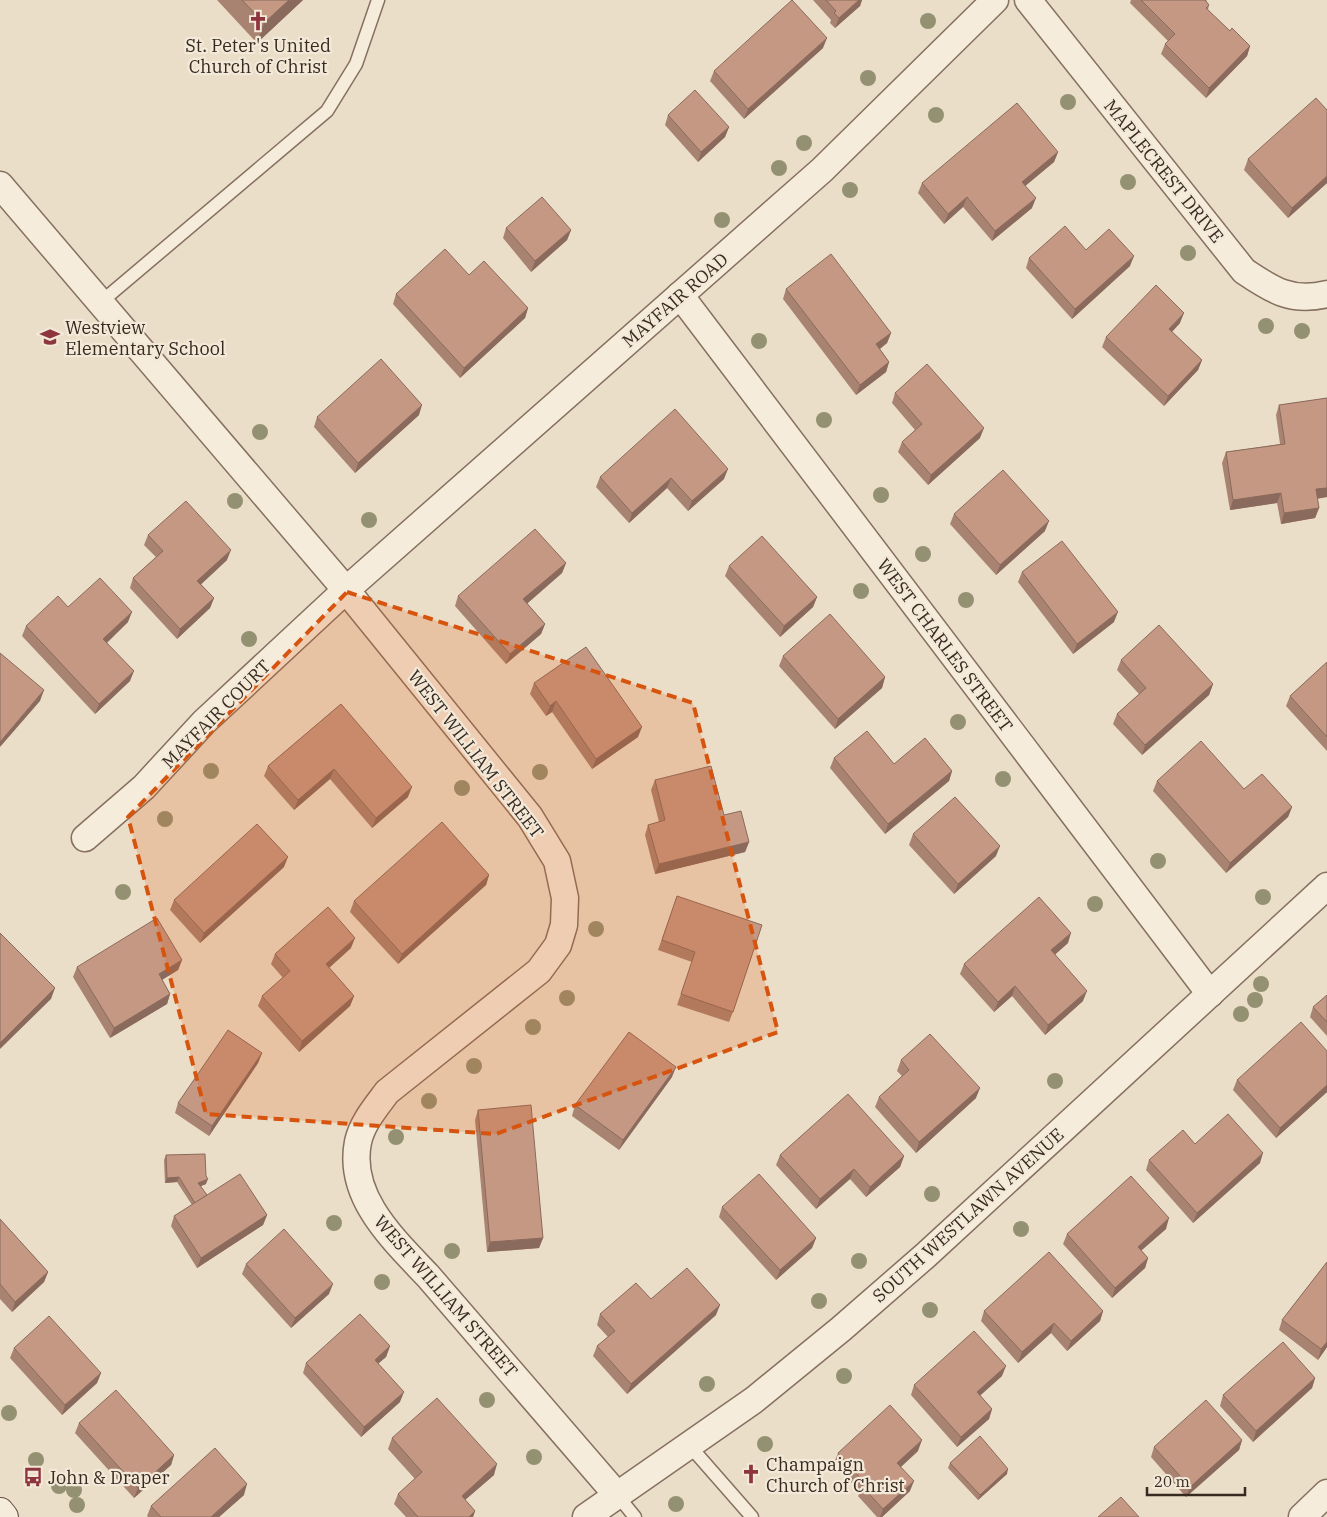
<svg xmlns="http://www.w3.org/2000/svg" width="1327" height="1517" font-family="'IBM Plex Serif',serif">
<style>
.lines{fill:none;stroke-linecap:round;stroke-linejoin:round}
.lane-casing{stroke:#86705f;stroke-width:15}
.street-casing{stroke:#86705f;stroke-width:29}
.secondary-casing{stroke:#685242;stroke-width:30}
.lane{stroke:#f6ecdc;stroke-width:12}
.street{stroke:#f6ecdc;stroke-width:26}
.secondary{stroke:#f6ecdc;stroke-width:28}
.tree{fill:#949172}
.wall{fill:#a98371}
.shaded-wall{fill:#8a6a5c}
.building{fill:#c59883;stroke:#8a6a5c}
.marked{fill:#d6540e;fill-opacity:0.2;stroke:#d6540e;stroke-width:4;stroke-dasharray:10 6;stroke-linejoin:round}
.labels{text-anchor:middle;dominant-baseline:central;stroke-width:4.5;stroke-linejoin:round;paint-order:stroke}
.poi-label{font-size:18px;fill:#382a21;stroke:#f3e9d8;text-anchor:start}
.street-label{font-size:18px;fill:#382a21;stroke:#f3e9d8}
</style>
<rect width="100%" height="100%" fill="#ebdec9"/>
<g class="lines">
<defs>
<g id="lane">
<polyline points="101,302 327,111 356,64 378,0"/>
<polyline points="689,1445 752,1517"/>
<polyline points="617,1495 635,1517"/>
</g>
<g id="street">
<path d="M1028 0 1244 271C1272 290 1292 303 1327 294"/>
<path d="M0 185 346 590 530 817 557 861 565 898 564 925 558 945 539 971 387 1092C376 1107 362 1123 358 1142 347 1197 394 1240 428 1276L617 1495"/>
<polyline points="680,295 1210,994"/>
<polyline points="85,838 144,787 204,722 346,590 822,170 995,0"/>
<polyline points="586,1517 754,1400 841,1329 926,1255 1327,886"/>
<polyline points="1302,1517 1327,1493"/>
</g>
<polyline id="secondary" points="0,1512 4,1517"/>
</defs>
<use href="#lane" class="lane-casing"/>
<use href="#street" class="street-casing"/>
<use href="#secondary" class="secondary-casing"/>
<use href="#lane" class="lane"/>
<use href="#street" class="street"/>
<use href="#secondary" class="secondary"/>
</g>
<g class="tree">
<circle cx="928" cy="21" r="8"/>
<circle cx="868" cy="78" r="8"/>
<circle cx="1068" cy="102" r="8"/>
<circle cx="936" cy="115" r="8"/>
<circle cx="804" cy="143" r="8"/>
<circle cx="779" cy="168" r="8"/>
<circle cx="1128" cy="182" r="8"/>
<circle cx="850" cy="190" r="8"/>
<circle cx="722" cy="220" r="8"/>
<circle cx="1188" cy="253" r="8"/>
<circle cx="1266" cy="326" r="8"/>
<circle cx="1302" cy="331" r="8"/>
<circle cx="759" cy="341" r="8"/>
<circle cx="824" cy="420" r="8"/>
<circle cx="260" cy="432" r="8"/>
<circle cx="881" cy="495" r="8"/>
<circle cx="235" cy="501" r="8"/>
<circle cx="369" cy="520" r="8"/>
<circle cx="923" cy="554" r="8"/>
<circle cx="861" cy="591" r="8"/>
<circle cx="966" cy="600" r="8"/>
<circle cx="249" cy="639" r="8"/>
<circle cx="958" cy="722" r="8"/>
<circle cx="211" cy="771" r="8"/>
<circle cx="540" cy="772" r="8"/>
<circle cx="1003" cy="779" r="8"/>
<circle cx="462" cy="788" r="8"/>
<circle cx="165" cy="819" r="8"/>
<circle cx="1158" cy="861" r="8"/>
<circle cx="123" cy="892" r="8"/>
<circle cx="1263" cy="897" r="8"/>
<circle cx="1095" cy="904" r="8"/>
<circle cx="596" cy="929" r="8"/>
<circle cx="1261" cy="984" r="8"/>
<circle cx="567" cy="998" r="8"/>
<circle cx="1255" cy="1000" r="8"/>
<circle cx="1241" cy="1014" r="8"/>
<circle cx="533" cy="1027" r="8"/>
<circle cx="474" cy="1066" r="8"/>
<circle cx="1055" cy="1081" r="8"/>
<circle cx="429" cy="1101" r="8"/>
<circle cx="396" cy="1137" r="8"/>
<circle cx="932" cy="1194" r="8"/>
<circle cx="334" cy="1223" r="8"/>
<circle cx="1021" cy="1229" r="8"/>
<circle cx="452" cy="1251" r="8"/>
<circle cx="859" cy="1261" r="8"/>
<circle cx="382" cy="1282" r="8"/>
<circle cx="819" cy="1301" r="8"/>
<circle cx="930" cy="1310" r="8"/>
<circle cx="844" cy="1376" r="8"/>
<circle cx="707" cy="1384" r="8"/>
<circle cx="487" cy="1400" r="8"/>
<circle cx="9" cy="1413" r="8"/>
<circle cx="765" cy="1444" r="8"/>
<circle cx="534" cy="1457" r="8"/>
<circle cx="36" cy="1460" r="8"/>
<circle cx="59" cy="1486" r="8"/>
<circle cx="74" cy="1490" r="8"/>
<circle cx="676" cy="1504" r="8"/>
<circle cx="77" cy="1505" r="8"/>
</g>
<g class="wall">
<polygon points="217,0 303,0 257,43"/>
<polygon points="813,0 862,0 860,6 835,28 830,23 831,20"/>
<polygon points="1131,0 1207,0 1206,1 1209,5 1208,10 1230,31 1250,46 1247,56 1206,98 1161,54 1165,44 1168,41 1130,3"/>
<polygon points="823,48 744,119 710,81 714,71"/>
<polygon points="1327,110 1327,183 1288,218 1244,170 1248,159"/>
<polygon points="668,115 729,127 725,137 698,162 665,125"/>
<polygon points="1058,152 1054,162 1025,186 1032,208 992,241 963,207 944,224 918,193 922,183"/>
<polygon points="506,228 571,230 567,240 531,272 503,238"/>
<polygon points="1086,250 1130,266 1072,319 1026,268 1029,258"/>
<polygon points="469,275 528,308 525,318 460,378 393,304 396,294"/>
<polygon points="786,289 891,333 887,343 880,349 889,362 886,372 856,395 783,299"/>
<polygon points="1180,323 1172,332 1202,360 1198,370 1164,406 1102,347 1106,337"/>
<polygon points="895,393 980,438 928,485 898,452 902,442 915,430 892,403"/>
<polygon points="1327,398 1327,497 1317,499 1319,508 1315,518 1281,524 1277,503 1230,510 1222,463 1226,452 1280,444 1276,415 1279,405"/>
<polygon points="419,415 355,473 314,427 317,417"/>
<polygon points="600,477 724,479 688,511 667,488 629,523 596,487"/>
<polygon points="954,514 1045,531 996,575 950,524"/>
<polygon points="148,535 227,560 201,584 214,598 210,608 177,639 130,588 133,578 156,557 144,545"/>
<polygon points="566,563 562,573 527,603 545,624 541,634 506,664 455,606 458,596"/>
<polygon points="729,566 817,597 813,607 780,637 725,576"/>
<polygon points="1022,572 1114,622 1073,654 1018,582"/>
<polygon points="68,607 128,622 107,643 130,681 95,714 22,636 26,626"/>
<polygon points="783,656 885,677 882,688 835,729 779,666"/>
<polygon points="1121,660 1213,684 1209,695 1142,755 1113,724 1117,714 1139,694 1117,670"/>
<polygon points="1327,662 1327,751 1286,706 1290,696"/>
<polygon points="534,683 638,737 592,769 552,712 546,716 530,694"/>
<polygon points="341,704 408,797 372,828 330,779 294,810 264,776 268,766"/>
<polygon points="834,758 894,764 952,771 949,781 885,834 830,768"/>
<polygon points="655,780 724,815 749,842 745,852 655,874 645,835 648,825 659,822 651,790"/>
<polygon points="1157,781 1244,789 1292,807 1288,817 1226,873 1153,791"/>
<polygon points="913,834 996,856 954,894 909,845"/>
<polygon points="284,867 200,943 170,910 174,900"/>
<polygon points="489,875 486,885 398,964 350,912 354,901"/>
<polygon points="677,896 733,1012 729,1022 677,1005 692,962 658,950"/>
<polygon points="1068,943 1055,954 1083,1001 1045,1035 1012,996 994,1012 960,974 964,964"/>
<polygon points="351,948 329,968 354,996 350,1006 299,1052 258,1006 262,996 283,978 271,964 275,954"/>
<polygon points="182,960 178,970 162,980 170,994 167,1004 110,1038 73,977 77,967"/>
<polygon points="1327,995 1327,1036 1310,1017 1313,1007"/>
<polygon points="1327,1051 1327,1092 1276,1138 1233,1090 1237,1080"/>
<polygon points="262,1053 258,1063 209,1136 175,1113 178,1103"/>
<polygon points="901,1060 976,1098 916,1153 875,1107 879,1097 902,1076 897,1071"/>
<polygon points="672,1077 619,1150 572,1116 575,1105"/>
<polygon points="478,1110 543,1238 539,1248 487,1252 475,1120"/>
<polygon points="1195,1144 1260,1163 1193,1223 1146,1170 1149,1160"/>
<polygon points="166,1155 206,1184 201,1186 207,1195 267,1215 263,1225 197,1268 171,1226 174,1216 192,1205 177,1182 165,1183 164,1160"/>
<polygon points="780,1155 904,1156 900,1167 866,1197 850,1179 816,1209 776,1165"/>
<polygon points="722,1207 816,1238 812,1248 776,1280 719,1217"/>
<polygon points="0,1219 48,1272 44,1282 12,1312 0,1299"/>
<polygon points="1166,1229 1141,1250 1148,1258 1145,1268 1112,1298 1063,1244 1067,1234"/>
<polygon points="1327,1262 1327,1347 1318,1360 1279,1330 1282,1320"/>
<polygon points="246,1264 329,1294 291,1328 242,1274"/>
<polygon points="651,1299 716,1315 627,1394 593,1356 597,1346 608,1337 597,1325 600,1314"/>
<polygon points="984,1311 1103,1311 1100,1321 1067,1351 1051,1333 1018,1363 981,1321"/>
<polygon points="390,1346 386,1357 378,1363 400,1402 361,1437 303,1373 306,1363"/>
<polygon points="14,1348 101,1373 97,1383 62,1415 10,1358"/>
<polygon points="1002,1376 980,1395 992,1409 989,1419 957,1447 911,1395 914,1385"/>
<polygon points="1315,1378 1312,1388 1253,1442 1220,1406 1223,1395"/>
<polygon points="79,1423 174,1455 171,1465 134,1498 75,1433"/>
<polygon points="392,1438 494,1475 465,1500 475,1511 473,1517 406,1517 394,1504 398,1494 415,1479 388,1449"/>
<polygon points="1242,1440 1239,1450 1186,1497 1151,1457 1154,1447"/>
<polygon points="918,1451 901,1467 910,1491 882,1517 877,1517 858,1496 860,1492 834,1463 838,1453"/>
<polygon points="950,1463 1007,1474 978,1500 948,1468"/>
<polygon points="244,1495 219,1517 148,1517 147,1516 151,1506"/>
</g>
<g class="shaded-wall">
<polygon points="289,0 303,0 257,43 264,23"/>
<polygon points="859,0 862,0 860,6 835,28 839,18"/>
<polygon points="827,38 823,48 744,119 748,109"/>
<polygon points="1250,46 1247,56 1206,98 1209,88"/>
<polygon points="729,127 725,137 698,162 701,152"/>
<polygon points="1058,152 1054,162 1018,192 1022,182"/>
<polygon points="1327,176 1327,183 1288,218 1292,208"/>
<polygon points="967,197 963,207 944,224 948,214"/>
<polygon points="1036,198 1032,208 992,241 995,231"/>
<polygon points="571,230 567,240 531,272 535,261"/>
<polygon points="1134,256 1130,266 1072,319 1075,309"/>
<polygon points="528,308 525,318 460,378 464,368"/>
<polygon points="1184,313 1180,323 1165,339 1169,329"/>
<polygon points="891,333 887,343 873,354 876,344"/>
<polygon points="1202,360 1198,370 1164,406 1168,396"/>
<polygon points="889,362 886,372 856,395 860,385"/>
<polygon points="422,405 419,415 355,473 358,463"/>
<polygon points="984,428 980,438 928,485 931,475"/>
<polygon points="728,469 724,479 688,511 692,501"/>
<polygon points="671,478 667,488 629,523 632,513"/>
<polygon points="1327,488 1327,497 1312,499 1316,489"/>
<polygon points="1281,493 1277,503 1230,510 1233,500"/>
<polygon points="1319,508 1315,518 1281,524 1284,513"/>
<polygon points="1049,521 1045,531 996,575 1000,565"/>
<polygon points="231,550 227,560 194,591 197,581"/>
<polygon points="566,563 562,573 520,610 523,599"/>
<polygon points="817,597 813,607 780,637 784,626"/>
<polygon points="214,598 210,608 177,639 180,629"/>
<polygon points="132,612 128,622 100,649 103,639"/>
<polygon points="1118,612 1114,622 1073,654 1077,644"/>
<polygon points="545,624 541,634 506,664 510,654"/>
<polygon points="134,671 130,681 95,714 99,704"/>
<polygon points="885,677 882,688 835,729 838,719"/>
<polygon points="1213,684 1209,695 1142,755 1145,745"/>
<polygon points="44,690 40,701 0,747 0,742"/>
<polygon points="556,701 552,712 546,716 550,706"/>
<polygon points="642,727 638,737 592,769 596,759"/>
<polygon points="334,769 330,779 294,810 298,800"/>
<polygon points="952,771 949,781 885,834 888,824"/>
<polygon points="412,787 408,797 372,828 376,818"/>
<polygon points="1292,807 1288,817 1226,873 1230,863"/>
<polygon points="749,842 745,852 655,874 659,864"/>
<polygon points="1000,846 996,856 954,894 958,884"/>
<polygon points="288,857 284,867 200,943 204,933"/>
<polygon points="489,875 486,885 398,964 402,954"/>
<polygon points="1071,933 1068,943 1048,961 1051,950"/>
<polygon points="355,938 351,948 322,974 326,964"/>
<polygon points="182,960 178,970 155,984 159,974"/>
<polygon points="1015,986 1012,996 994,1012 998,1002"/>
<polygon points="55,988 51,999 0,1049 0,1043"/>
<polygon points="1087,991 1083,1001 1045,1035 1048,1025"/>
<polygon points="170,994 167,1004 110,1038 114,1028"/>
<polygon points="354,996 350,1006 299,1052 302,1041"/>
<polygon points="262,1053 258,1063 209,1136 212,1126"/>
<polygon points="676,1067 672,1077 619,1150 623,1140"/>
<polygon points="1327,1085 1327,1092 1276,1138 1280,1128"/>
<polygon points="980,1088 976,1098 916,1153 919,1142"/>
<polygon points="1263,1153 1260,1163 1193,1223 1197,1213"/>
<polygon points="904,1156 900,1167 866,1197 870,1187"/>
<polygon points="854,1169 850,1179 816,1209 820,1199"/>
<polygon points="179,1177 177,1182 165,1183 167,1178"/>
<polygon points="208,1179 206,1184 196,1188 198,1183"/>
<polygon points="267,1215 263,1225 197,1268 201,1258"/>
<polygon points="1169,1218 1166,1229 1134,1257 1138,1247"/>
<polygon points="543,1238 539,1248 487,1252 490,1242"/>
<polygon points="816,1238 812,1248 776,1280 780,1270"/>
<polygon points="1148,1258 1145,1268 1112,1298 1115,1288"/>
<polygon points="48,1272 44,1282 12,1312 15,1302"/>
<polygon points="333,1284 329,1294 291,1328 295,1318"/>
<polygon points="720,1305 716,1315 627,1394 631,1384"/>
<polygon points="1103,1311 1100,1321 1067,1351 1071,1341"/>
<polygon points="1054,1323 1051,1333 1018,1363 1022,1352"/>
<polygon points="1327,1342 1327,1347 1318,1360 1321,1349"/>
<polygon points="390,1346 386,1357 371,1370 375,1360"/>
<polygon points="1006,1366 1002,1376 973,1402 977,1392"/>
<polygon points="101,1373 97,1383 62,1415 65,1405"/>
<polygon points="1315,1378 1312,1388 1253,1442 1256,1431"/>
<polygon points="404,1392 400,1402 361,1437 364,1427"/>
<polygon points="992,1409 989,1419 957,1447 961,1437"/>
<polygon points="922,1440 918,1451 894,1473 897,1463"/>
<polygon points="1242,1440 1239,1450 1186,1497 1190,1487"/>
<polygon points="174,1455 171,1465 134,1498 138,1488"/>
<polygon points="497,1464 494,1475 458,1506 462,1496"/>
<polygon points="1008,1469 1007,1474 978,1500 980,1495"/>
<polygon points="914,1481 910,1491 882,1517 880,1517 883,1509"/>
<polygon points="247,1484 244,1495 219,1517 211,1517"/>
<polygon points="475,1511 473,1517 469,1517"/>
</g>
<g class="building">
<polygon points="242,0 289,0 264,23"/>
<polygon points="792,0 827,38 748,109 714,71"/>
<polygon points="826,0 859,0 839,18 834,13 836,11"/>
<polygon points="1141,0 1205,0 1209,5 1206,8 1230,31 1232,28 1250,46 1209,88 1165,44 1175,34"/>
<polygon points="695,90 729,127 701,152 668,115"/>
<polygon points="1316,98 1327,110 1327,176 1292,208 1248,159"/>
<polygon points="1017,103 1058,152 1022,182 1036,198 995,231 967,197 948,214 922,183"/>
<polygon points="542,197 571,230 535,261 506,228"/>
<polygon points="1065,226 1086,250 1109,229 1134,256 1075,309 1029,258"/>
<polygon points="445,249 469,275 484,261 528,308 464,368 396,294"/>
<polygon points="831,254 891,333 876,344 889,362 860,385 786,289"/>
<polygon points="1156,285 1184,313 1169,329 1202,360 1168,396 1106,337"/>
<polygon points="381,359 422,405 358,463 317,417"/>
<polygon points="927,364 984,428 931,475 902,442 922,424 895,393"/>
<polygon points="1327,398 1327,488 1316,489 1319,508 1284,513 1281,493 1233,500 1226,452 1285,444 1279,405"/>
<polygon points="675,409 728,469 692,501 671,478 632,513 600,477"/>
<polygon points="1003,470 1049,521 1000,565 954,514"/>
<polygon points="186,501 231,550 197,581 214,598 180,629 133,578 163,551 148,535"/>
<polygon points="535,529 566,563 523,599 545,624 510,654 458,596"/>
<polygon points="762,536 817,597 784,626 729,566"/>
<polygon points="1062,541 1118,612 1077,644 1022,572"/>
<polygon points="100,578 132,612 103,639 134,671 99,704 26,626 58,596 68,607"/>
<polygon points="830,614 885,677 838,719 783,656"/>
<polygon points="1159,625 1213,684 1145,745 1117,714 1146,688 1121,660"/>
<polygon points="586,647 642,727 596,759 556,701 550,706 534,683"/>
<polygon points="0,653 44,690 0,742"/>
<polygon points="1327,662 1327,737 1290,696"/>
<polygon points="341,704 412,787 376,818 334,769 298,800 268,766"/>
<polygon points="867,731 894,764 925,738 952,771 888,824 834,758"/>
<polygon points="1201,741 1244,789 1262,774 1292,807 1230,863 1157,781"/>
<polygon points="711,766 724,815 741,811 749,842 659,864 648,825 665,820 655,780"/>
<polygon points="955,797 1000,846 958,884 913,834"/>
<polygon points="442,822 489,875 402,954 354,901"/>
<polygon points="257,824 288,857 204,933 174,900"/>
<polygon points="677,896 762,925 733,1012 681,994 695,952 662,940"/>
<polygon points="1039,897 1071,933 1051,950 1087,991 1048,1025 1015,986 998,1002 964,964"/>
<polygon points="328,907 355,938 326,964 354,996 302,1041 262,996 290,971 275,954"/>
<polygon points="157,918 182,960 159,974 170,994 114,1028 77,967"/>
<polygon points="0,933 55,988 0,1043"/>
<polygon points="1327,995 1327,1022 1313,1007"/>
<polygon points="1301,1022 1327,1051 1327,1085 1280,1128 1237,1080"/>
<polygon points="228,1030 262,1053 212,1126 178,1103"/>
<polygon points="629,1032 676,1067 623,1140 575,1105"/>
<polygon points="930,1034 980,1088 919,1142 879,1097 909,1070 901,1060"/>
<polygon points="848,1094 904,1156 870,1187 854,1169 820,1199 780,1155"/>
<polygon points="531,1105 543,1238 490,1242 478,1110"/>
<polygon points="1228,1114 1263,1153 1197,1213 1149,1160 1183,1130 1195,1144"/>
<polygon points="205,1154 206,1176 208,1179 198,1183 207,1195 195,1203 179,1177 167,1178 166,1155"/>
<polygon points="240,1174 267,1215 201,1258 174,1216"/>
<polygon points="759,1174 816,1238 780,1270 722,1207"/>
<polygon points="1131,1176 1169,1218 1138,1247 1148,1258 1115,1288 1067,1234"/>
<polygon points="0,1219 48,1272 15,1302 0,1284"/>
<polygon points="284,1229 333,1284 295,1318 246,1264"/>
<polygon points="1049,1252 1103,1311 1071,1341 1054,1323 1022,1352 984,1311"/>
<polygon points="1327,1262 1327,1342 1321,1349 1282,1320"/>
<polygon points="687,1268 720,1305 631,1384 597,1346 615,1331 600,1314 636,1283 651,1299"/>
<polygon points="360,1314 390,1346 375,1360 404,1392 364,1427 306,1363"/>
<polygon points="49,1316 101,1373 65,1405 14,1348"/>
<polygon points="974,1331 1006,1366 977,1392 992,1409 961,1437 914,1385"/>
<polygon points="1283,1342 1315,1378 1256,1431 1223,1395"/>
<polygon points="116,1390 174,1455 138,1488 79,1423"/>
<polygon points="437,1398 497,1464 462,1496 475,1511 469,1517 418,1517 398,1494 422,1472 392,1438"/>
<polygon points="1206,1400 1242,1440 1190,1487 1154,1447"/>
<polygon points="890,1405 922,1440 897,1463 914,1481 883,1509 862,1486 865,1483 838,1453"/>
<polygon points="980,1436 1008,1469 980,1495 950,1463"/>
<polygon points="215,1448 247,1484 211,1517 161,1517 151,1506"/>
<polygon points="1121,1497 1139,1517 1098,1517"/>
</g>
<path class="marked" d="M347 592 693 703 778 1032 496 1134 206 1114 128 817Z"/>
<defs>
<symbol id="church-bare" viewBox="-9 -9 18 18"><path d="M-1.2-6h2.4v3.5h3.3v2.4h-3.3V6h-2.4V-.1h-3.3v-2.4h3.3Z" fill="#8f353e" stroke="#f3e9d8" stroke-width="2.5" paint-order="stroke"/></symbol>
<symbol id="school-bare" viewBox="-9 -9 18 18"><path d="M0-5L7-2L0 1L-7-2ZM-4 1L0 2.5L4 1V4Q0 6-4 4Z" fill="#8f353e" stroke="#f3e9d8" stroke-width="2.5" paint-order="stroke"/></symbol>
<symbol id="bus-bare" viewBox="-9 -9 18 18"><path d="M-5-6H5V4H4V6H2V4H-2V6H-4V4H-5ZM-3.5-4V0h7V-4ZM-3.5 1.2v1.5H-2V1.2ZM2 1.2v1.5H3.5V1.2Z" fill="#8f353e" stroke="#f3e9d8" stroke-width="2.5" paint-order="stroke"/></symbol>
</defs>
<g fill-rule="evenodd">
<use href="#church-bare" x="244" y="7" width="28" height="28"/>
<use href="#school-bare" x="36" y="323" width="28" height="28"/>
<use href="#church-bare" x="737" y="1460" width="28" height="28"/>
<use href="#bus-bare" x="19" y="1463" width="28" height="28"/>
</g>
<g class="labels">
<g class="poi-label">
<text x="258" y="45" text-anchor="middle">St. Peter's United<tspan x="258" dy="21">Church of Christ</tspan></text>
<text x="65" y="327">Westview<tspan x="65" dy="21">Elementary School</tspan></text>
<text x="766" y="1464">Champaign<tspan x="766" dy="21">Church of Christ</tspan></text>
<text x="48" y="1477">John &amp; Draper</text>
</g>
<g class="street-label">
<text transform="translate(1164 171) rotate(51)">MAPLECREST DRIVE</text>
<text transform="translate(675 300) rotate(-41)">MAYFAIR ROAD</text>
<text transform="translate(945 645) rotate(53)">WEST CHARLES STREET</text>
<text transform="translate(216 714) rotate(-45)">MAYFAIR COURT</text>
<text transform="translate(476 754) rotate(52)">WEST WILLIAM STREET</text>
<text transform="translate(968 1215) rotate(-42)">SOUTH WESTLAWN AVENUE</text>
<text transform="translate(446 1296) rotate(49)">WEST WILLIAM STREET</text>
</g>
</g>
<path d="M1147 1487v8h98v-8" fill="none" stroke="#382a21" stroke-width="2.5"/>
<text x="1154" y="1487" font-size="15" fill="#382a21" stroke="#f3e9d8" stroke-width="4" paint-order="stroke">20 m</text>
</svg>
